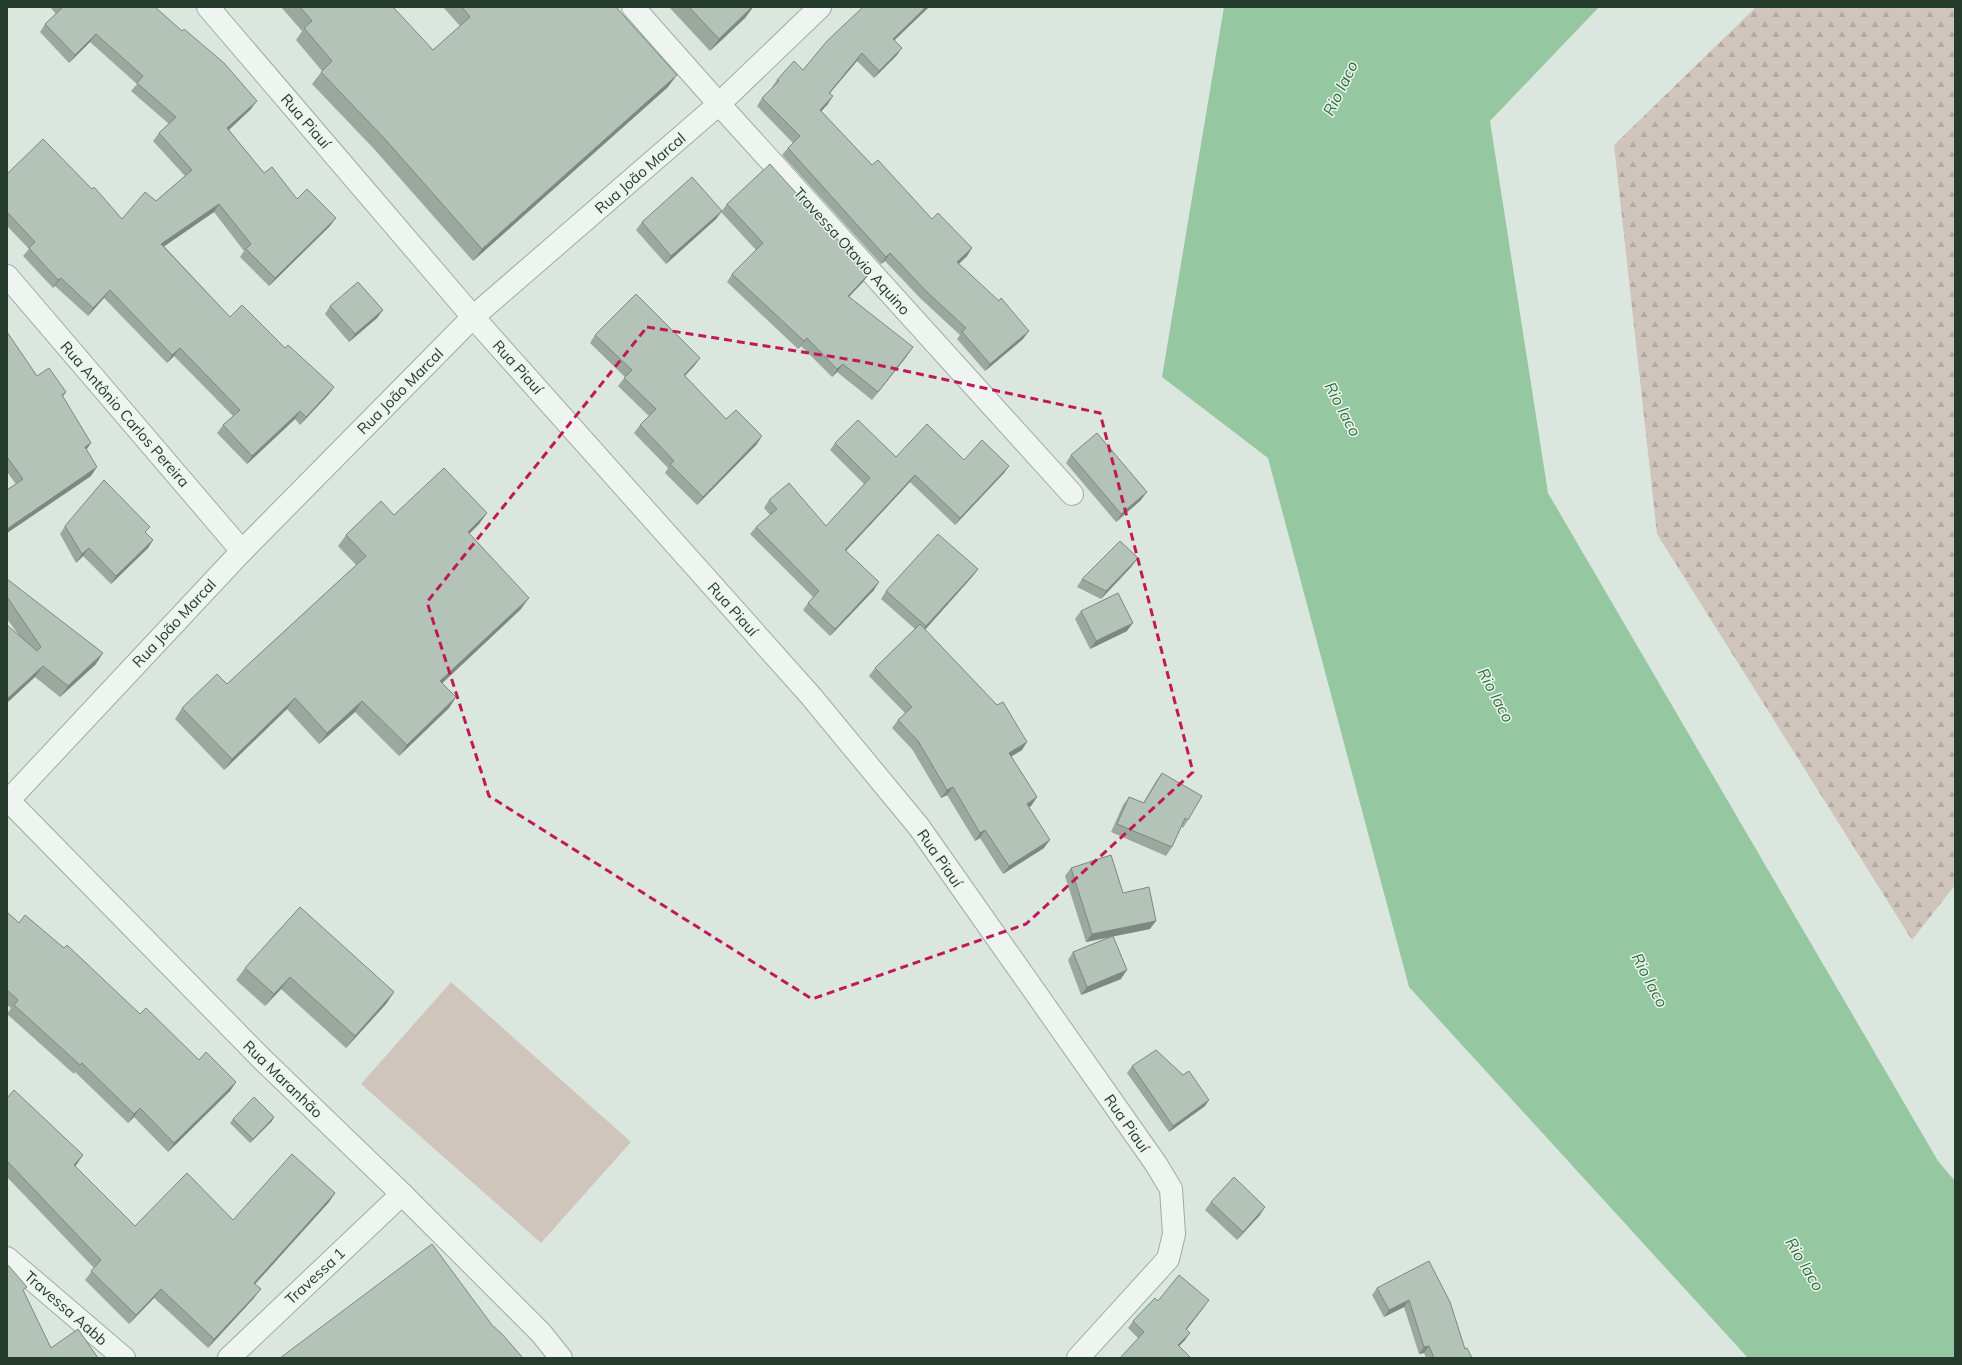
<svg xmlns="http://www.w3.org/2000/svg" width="1962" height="1365" font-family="Mulish,sans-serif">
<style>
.forest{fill:url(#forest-firs)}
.garden{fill:#d0c5bc}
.water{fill:#95c7a0}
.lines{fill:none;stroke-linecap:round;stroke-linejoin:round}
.minor-casing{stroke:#9daca2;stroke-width:24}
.minor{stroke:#eef4f0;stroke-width:22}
.wall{fill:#9aa89e}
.shaded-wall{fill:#7d8881}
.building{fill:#b3c3b8;stroke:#7d8881}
.marked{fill:none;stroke:#c2185b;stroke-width:3;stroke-dasharray:8 5;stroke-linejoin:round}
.labels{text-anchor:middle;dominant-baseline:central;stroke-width:3;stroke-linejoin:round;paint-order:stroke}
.street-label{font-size:15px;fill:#253c2d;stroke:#ebf4ed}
.water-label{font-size:16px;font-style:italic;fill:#2f703f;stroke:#ebf4ed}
</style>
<defs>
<pattern id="forest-firs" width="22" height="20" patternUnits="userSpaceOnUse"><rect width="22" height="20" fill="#d0c5bc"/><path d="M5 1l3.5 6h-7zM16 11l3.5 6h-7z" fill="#b2aaa2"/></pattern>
</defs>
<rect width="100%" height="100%" fill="#dbe6df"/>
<polygon class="forest" points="1756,7 1955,7 1955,885 1912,940 1657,534 1614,145"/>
<polygon class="garden" points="451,982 631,1142 541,1243 361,1084"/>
<polygon class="water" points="1224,7 1599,7 1490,121 1548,493 1938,1161 1955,1181 1955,1358 1748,1358 1409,987 1268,458 1162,377"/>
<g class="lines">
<defs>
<g id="minor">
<polyline points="208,7 473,317 810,695 919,827 1156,1164 1171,1189 1174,1234 1168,1259 1078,1358"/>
<polyline points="633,7 719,104 1072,494"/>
<polyline points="7,276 242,551"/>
<polyline points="7,799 263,1060 402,1194 541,1333 561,1358"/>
<polyline points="7,802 242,551 473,317 719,104 820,7"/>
<polyline points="7,1258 124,1358"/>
<polyline points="229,1358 402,1194"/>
</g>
</defs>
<use href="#minor" class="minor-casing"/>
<use href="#minor" class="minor"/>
</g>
<g class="wall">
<polygon points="50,7 155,7 251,109 229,130 264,173 330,226 269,286 240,257 244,251 214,212 164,246 230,317 285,348 334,387 328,395 300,425 295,419 247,464 217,433 223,425 233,416 174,356 167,363 104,298 88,316 55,286 53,288 23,256 29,249 7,226 7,174 92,189 122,219 156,201 185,176 153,141 159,133 169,124 131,91 137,84 90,42 69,63 40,32 45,24 56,14"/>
<polygon points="281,7 388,7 433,50 460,26 443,7 616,7 668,87 473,261 375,150 312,84 322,71 296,40 302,31"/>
<polygon points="669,7 753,7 745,18 710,51"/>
<polygon points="863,7 929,7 895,40 897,55 874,78 857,61 830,93 828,104 821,111 872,165 932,219 972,248 967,256 959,264 1023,339 985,371 957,339 960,335 921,299 885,261 881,264 782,155 788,148 793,143 757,106 762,98 772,88 772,87 777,80 803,70"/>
<polygon points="727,204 869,274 863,282 849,297 907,356 872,400 837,372 832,377 801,346 798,349 727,282 732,274 756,250 721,212"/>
<polygon points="722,211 716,219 666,264 636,230 642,222"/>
<polygon points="330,306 383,310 377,318 349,342 325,314"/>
<polygon points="7,332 37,376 66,392 63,397 87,450 91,476 7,533 7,490 16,484 7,472"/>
<polygon points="595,335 700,358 694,366 685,376 726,419 757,444 697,505 665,473 668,468 634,433 640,425 649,416 618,386 625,377 590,343"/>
<polygon points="835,443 896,457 964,460 1009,466 1004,473 955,525 910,482 846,551 874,590 830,636 803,610 808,603 813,597 750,534 756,527 770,515 764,508 769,500 826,526 864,484 830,450"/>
<polygon points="1071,455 1141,500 1116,522 1066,463"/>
<polygon points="487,513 479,524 469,534 521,609 442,683 456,697 449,708 399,756 355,712 319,744 287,709 224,770 175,719 182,708 227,684 356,565 338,546 346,535 394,515"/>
<polygon points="65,526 146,533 153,540 148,548 111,584 83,556 76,563 60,534"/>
<polygon points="1132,566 1101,599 1077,587 1082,579"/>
<polygon points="978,569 972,577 925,630 1022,750 1011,756 1037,797 1031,806 1029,807 1044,848 1003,874 980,838 975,841 947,795 941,798 912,749 892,728 898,720 905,713 869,676 875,668 915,629 881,599 886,591"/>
<polygon points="7,579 96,664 60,697 35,677 18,634 7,619"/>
<polygon points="1081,611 1127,631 1090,649 1075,619"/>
<polygon points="1162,773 1188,820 1183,828 1181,827 1172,847 1166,856 1111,832 1123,805 1129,797 1143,803 1156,781"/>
<polygon points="1071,868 1123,893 1150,929 1113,936 1121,979 1081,995 1068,960 1073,952 1109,937 1086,942 1065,876"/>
<polygon points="7,912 19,923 140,1014 199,1060 236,1082 230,1091 168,1152 134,1117 128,1123 75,1072 74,1074 7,1014 11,1008 7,1005"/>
<polygon points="245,968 394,992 386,1004 346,1048 281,989 265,1006 236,980"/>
<polygon points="1132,1066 1205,1106 1169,1132 1127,1073"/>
<polygon points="7,1098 83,1155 75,1166 135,1226 233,1220 335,1193 329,1202 255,1284 254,1298 208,1348 154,1298 129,1324 85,1280 94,1268 7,1177"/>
<polygon points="233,1119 272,1121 250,1143 230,1123"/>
<polygon points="1211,1202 1260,1215 1237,1240 1205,1210"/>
<polygon points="1429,1261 1465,1349 1472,1358 1426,1358 1424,1353 1419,1354 1404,1307 1384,1317 1372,1295 1377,1288"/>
<polygon points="1158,1301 1204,1307 1187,1329 1185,1340 1179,1346 1138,1338 1128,1328 1133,1321"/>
</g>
<g class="shaded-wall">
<polygon points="752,7 753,7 745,18 710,51 719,39"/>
<polygon points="926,7 929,7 888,46 893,39"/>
<polygon points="96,34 90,42 69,63 75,55"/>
<polygon points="902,48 897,55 874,78 879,71"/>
<polygon points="862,53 857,61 824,100 829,93"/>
<polygon points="677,75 668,87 473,261 482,249"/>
<polygon points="833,96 828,104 815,118 820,110"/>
<polygon points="257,101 251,109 222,136 227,128"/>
<polygon points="219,204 214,212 156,252 161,244"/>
<polygon points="722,211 716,219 666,264 671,256"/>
<polygon points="336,218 330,226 269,286 275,278"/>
<polygon points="972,248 967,256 952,270 957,262"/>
<polygon points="890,253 885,261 881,264 886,257"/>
<polygon points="869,274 863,282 842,304 848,296"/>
<polygon points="61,278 55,286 53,288 58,280"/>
<polygon points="110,290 104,298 88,316 93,308"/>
<polygon points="383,310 377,318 349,342 355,334"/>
<polygon points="1029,331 1023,339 985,371 990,364"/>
<polygon points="807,338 801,346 798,349 804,341"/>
<polygon points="913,347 907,356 872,400 878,392"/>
<polygon points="180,348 174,356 167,363 172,355"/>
<polygon points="700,358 694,366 678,383 684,375"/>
<polygon points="843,364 837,372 832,377 837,369"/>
<polygon points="334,387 328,395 300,425 306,417"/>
<polygon points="300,411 295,419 247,464 252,456"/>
<polygon points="762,436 757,444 697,505 703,497"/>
<polygon points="91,443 85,452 85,447"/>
<polygon points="1009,466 1004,473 955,525 960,518"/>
<polygon points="97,467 91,476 7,533 7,529"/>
<polygon points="915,475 910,482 840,557 845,550"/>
<polygon points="1147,492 1141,500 1116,522 1121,514"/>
<polygon points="487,513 479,524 460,543 468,532"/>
<polygon points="153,540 148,548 111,584 116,576"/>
<polygon points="89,548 83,556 76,563 82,554"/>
<polygon points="1138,558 1132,566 1101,599 1106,591"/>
<polygon points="978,569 972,577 921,634 926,626"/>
<polygon points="879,582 874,590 830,636 835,629"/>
<polygon points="529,598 521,609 433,692 440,681"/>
<polygon points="1133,623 1127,631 1090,649 1096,641"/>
<polygon points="103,653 96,664 60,697 68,686"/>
<polygon points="43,666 35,677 7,703 7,699"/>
<polygon points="456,697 449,708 399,756 407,745"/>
<polygon points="295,698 287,709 224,770 232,759"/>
<polygon points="362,701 355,712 319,744 327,733"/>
<polygon points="1027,742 1022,750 1004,761 1009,753"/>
<polygon points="953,787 947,795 941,798 947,790"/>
<polygon points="1037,797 1031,806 1021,812 1027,804"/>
<polygon points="985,830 980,838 975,841 980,833"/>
<polygon points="1050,840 1044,848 1003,874 1009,866"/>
<polygon points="1156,921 1150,929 1086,942 1092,934"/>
<polygon points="1127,970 1121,979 1081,995 1087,987"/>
<polygon points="290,977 281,989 265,1006 274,994"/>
<polygon points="394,992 386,1004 346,1048 355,1036"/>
<polygon points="236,1082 230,1091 168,1152 174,1143"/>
<polygon points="1209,1100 1205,1106 1169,1132 1173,1126"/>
<polygon points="140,1108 134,1117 128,1123 134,1114"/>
<polygon points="274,1117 272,1121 250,1143 253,1139"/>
<polygon points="83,1155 77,1164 68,1174 74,1165"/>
<polygon points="335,1193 329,1202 248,1292 254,1283"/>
<polygon points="1265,1207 1260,1215 1237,1240 1243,1232"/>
<polygon points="161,1289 154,1298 129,1324 136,1315"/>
<polygon points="261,1289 254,1298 208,1348 214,1339"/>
<polygon points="1209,1300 1204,1307 1181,1337 1186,1329"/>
<polygon points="1409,1300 1404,1307 1384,1317 1389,1310"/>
<polygon points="1190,1333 1185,1340 1173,1352 1178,1345"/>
<polygon points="1429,1346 1424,1353 1419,1354 1424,1347"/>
</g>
<g class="building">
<polygon points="63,7 155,7 182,31 184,29 224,63 257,101 227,128 264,173 272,167 297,199 307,189 336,218 275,278 246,249 251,244 219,204 161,244 230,317 242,305 285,348 288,345 334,387 306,417 300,411 252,456 223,425 240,410 180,348 172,355 110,290 93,308 61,278 58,280 29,248 35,242 7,212 7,174 43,139 92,189 94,187 122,219 145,192 156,201 192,170 159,133 176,117 137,83 143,76 96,34 75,55 45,24"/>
<polygon points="300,7 393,7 433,50 470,17 462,7 616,7 677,75 482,249 384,138 321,72 332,61 304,28 312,21"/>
<polygon points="689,7 752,7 719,39"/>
<polygon points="863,7 926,7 893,39 902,48 879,71 862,53 829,93 833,96 820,110 872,165 878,160 932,219 938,213 972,248 957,262 999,301 1001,298 1029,331 990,364 962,332 966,328 927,292 890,253 886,257 788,148 800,136 762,98 779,81 777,80 794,61 803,70 827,41"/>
<polygon points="770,164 869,274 848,296 913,347 878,392 843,364 837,369 807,338 804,341 732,274 763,243 727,204"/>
<polygon points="692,177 722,211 671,256 642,222"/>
<polygon points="358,282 383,310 355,334 330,306"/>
<polygon points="636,294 700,358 684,375 726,419 736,410 762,436 703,497 670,464 674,461 640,425 656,409 624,378 632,370 595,335"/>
<polygon points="7,332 37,376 49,368 66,392 62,395 91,443 85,447 97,467 7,529 7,490 23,479 7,457"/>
<polygon points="858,420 896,457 927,424 964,460 982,440 1009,466 960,518 915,475 845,550 879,582 835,629 808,603 819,591 756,527 777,509 769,500 789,483 826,526 870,478 835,443"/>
<polygon points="1097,433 1147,492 1121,514 1071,455"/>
<polygon points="444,468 487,513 468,532 529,598 440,681 456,697 407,745 362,701 327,733 295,698 232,759 182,708 217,674 227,684 366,556 346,535 381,501 394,515"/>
<polygon points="104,480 150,527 145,532 153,540 116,576 89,548 82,554 65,526"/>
<polygon points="938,534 978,569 926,626 886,591"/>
<polygon points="1120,541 1138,558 1106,591 1082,579"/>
<polygon points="7,579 103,653 68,686 43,666 7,699 7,625 37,651 41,647 7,597"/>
<polygon points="1118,593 1133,623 1096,641 1081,611"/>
<polygon points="920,624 997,705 1003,702 1027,742 1009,753 1037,797 1027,804 1050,840 1009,866 985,830 980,833 953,787 947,790 918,741 898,720 912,707 875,668"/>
<polygon points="1162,773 1202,796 1188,820 1185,818 1172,847 1117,824 1129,797 1144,803"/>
<polygon points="1111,855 1123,893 1149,887 1156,921 1092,934 1071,868"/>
<polygon points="300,907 394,992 355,1036 290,977 274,994 245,968"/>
<polygon points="7,912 19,923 25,915 64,948 67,945 140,1014 146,1008 199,1060 206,1052 236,1082 174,1143 140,1108 134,1114 82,1063 80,1065 14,1005 18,1000 7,990"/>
<polygon points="1113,936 1127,970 1087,987 1073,952"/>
<polygon points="1156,1050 1183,1075 1189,1071 1209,1100 1173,1126 1132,1066"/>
<polygon points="14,1090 83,1155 74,1165 135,1226 187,1173 233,1220 292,1154 335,1193 254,1283 261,1289 214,1339 161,1289 136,1315 91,1271 101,1260 7,1161 7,1098"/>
<polygon points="254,1097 274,1117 253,1139 233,1119"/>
<polygon points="1234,1177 1265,1207 1243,1232 1211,1202"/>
<polygon points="432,1244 492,1325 502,1334 523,1358 280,1358"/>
<polygon points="1429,1261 1450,1302 1465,1349 1467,1348 1472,1358 1434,1358 1429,1346 1424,1347 1409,1300 1389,1310 1377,1288"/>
<polygon points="7,1264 27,1287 23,1290 51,1348 78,1329 98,1358 7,1358"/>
<polygon points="1179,1275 1209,1300 1186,1329 1190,1333 1178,1345 1191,1358 1120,1358 1144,1332 1133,1321 1155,1298 1158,1301"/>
</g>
<path class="marked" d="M647 327 859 361 1100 413 1193 772 1026 924 812 999 489 796 427 602Z"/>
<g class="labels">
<g class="street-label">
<text transform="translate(306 121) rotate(49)">Rua Piauí</text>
<text transform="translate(640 173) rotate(-41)">Rua João Marcal</text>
<text transform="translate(852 251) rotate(48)">Travessa Otavio Aquino</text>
<text transform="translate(518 367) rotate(48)">Rua Piauí</text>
<text transform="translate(400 391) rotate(-45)">Rua João Marcal</text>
<text transform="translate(125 414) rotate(49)">Rua Antônio Carlos Pereira</text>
<text transform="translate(733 609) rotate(48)">Rua Piauí</text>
<text transform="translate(174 623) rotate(-47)">Rua João Marcal</text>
<text transform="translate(940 858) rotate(55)">Rua Piauí</text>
<text transform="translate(283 1079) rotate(44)">Rua Maranhão</text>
<text transform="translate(1127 1123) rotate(55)">Rua Piauí</text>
<text transform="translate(315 1276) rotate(-43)">Travessa 1</text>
<text transform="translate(66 1308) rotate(41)">Travessa Aabb</text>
</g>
<g class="water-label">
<text transform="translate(1340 88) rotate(-64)">Rio Iaco</text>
<text transform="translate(1343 409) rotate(62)">Rio Iaco</text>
<text transform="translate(1496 695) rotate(62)">Rio Iaco</text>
<text transform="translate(1650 980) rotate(62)">Rio Iaco</text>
<text transform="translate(1805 1264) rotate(59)">Rio Iaco</text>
</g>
</g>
<rect width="1962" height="1365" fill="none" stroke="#253c2d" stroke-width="16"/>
</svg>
